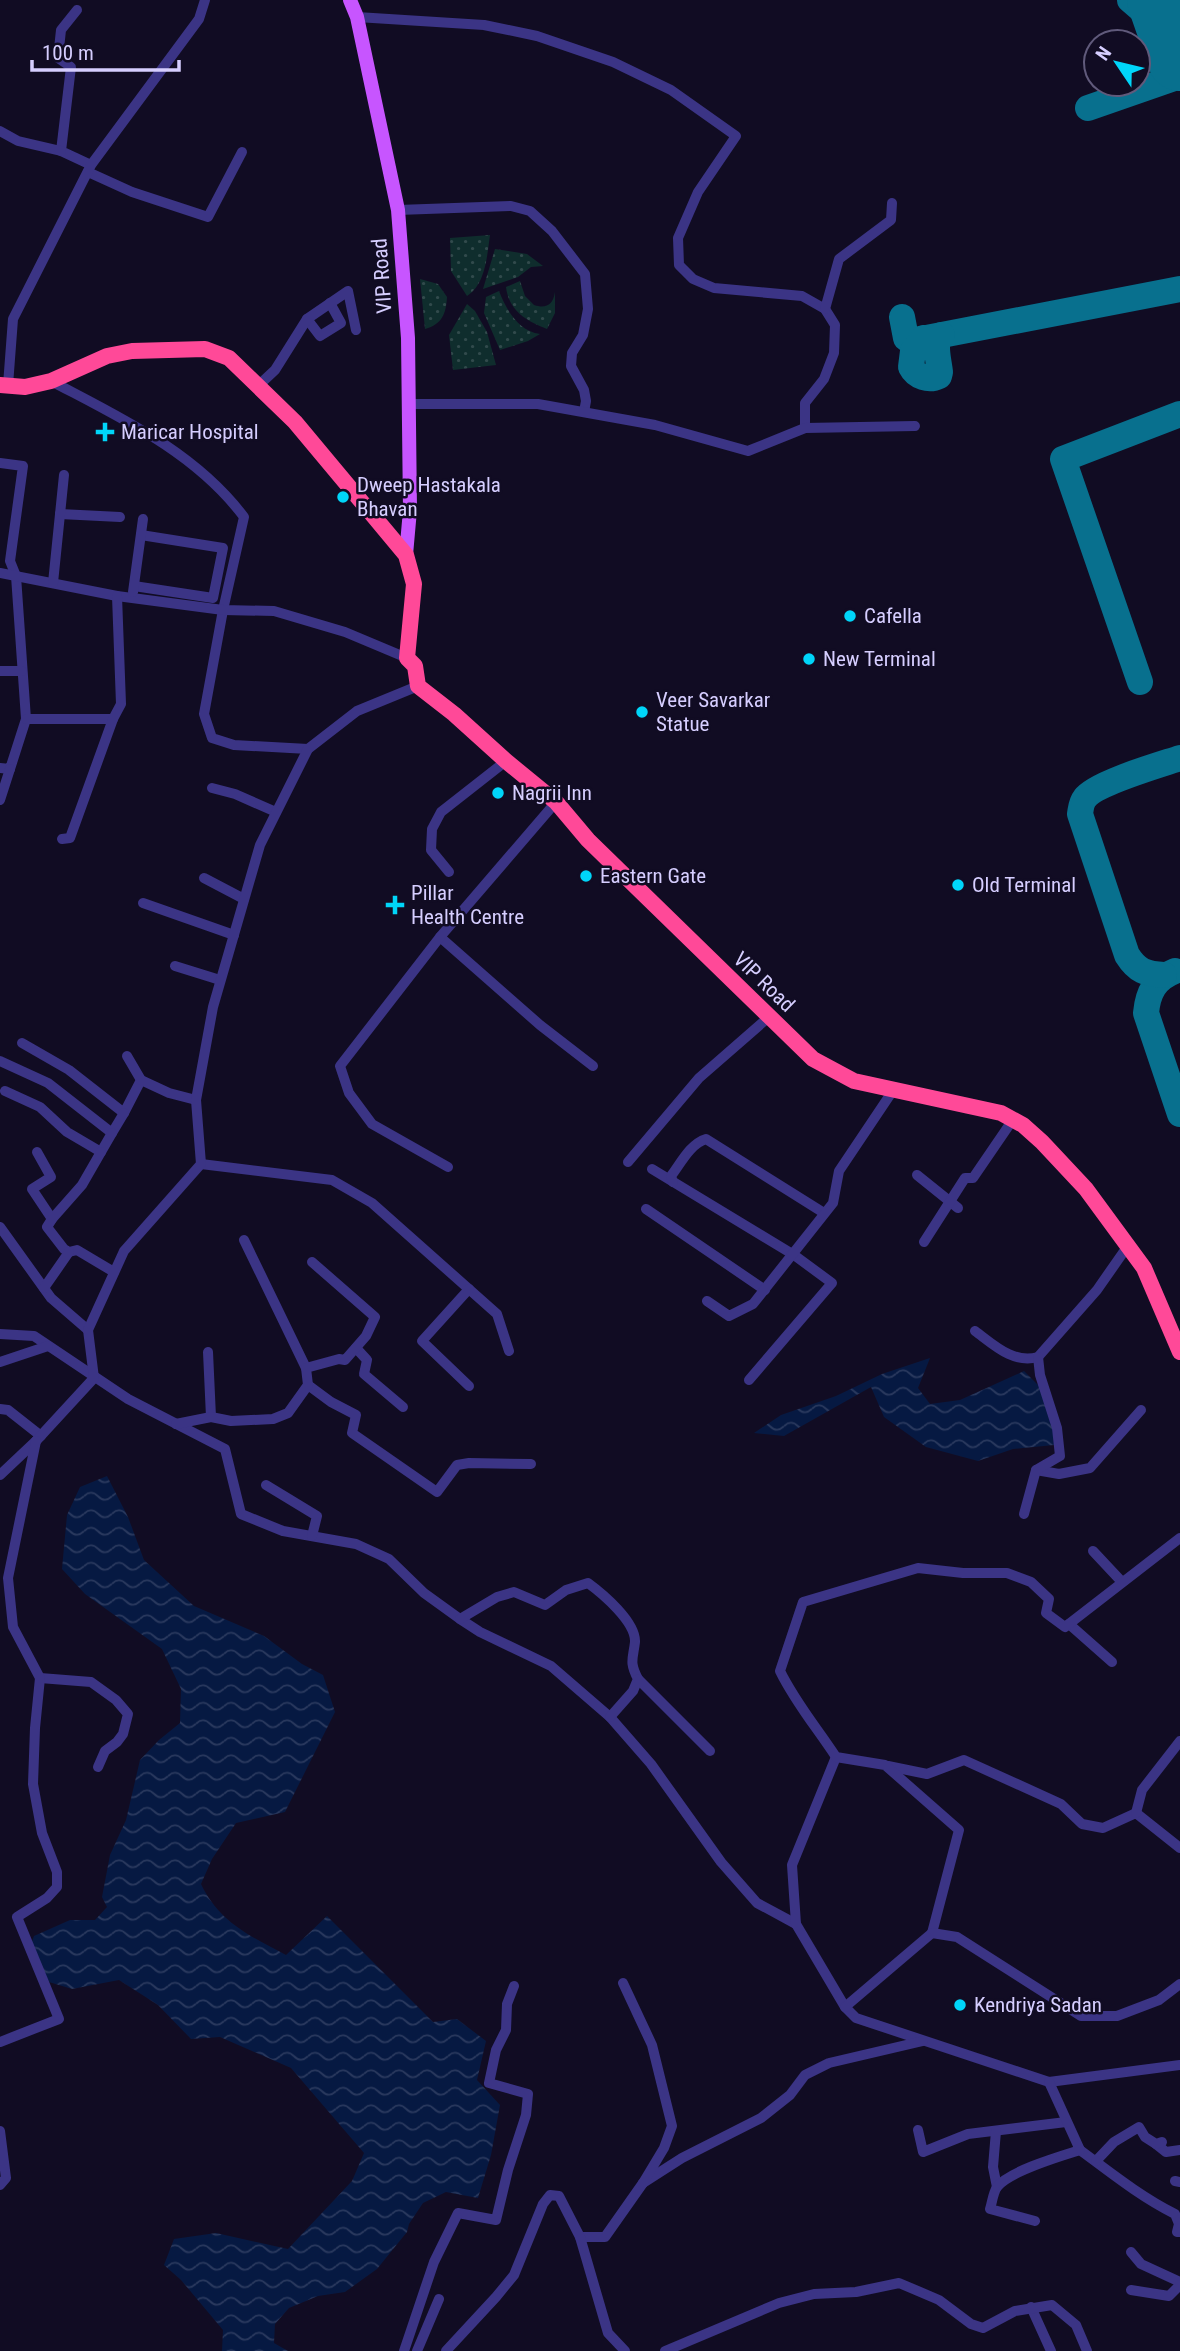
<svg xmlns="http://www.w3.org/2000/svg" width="1180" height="2351" font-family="'Roboto Condensed',sans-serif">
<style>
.green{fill:url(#green-dots)}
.water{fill:url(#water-waves)}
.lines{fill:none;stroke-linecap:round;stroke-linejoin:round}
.taxiway{stroke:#08708e;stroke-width:26}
.runway{stroke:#08708e;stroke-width:66}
.minor{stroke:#3b3485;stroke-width:10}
.major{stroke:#c755ff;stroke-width:14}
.highway{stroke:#ff4998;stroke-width:16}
.poi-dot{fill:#00d5f9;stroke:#110c23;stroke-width:2.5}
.labels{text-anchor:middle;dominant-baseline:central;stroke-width:5;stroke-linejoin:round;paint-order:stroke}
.street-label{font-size:21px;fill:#d6ceff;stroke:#110c23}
.poi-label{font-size:21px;fill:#d6ceff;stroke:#110c23;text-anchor:start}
</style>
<defs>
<pattern id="green-dots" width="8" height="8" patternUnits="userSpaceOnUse" patternTransform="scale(1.75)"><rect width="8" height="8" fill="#0f2d2d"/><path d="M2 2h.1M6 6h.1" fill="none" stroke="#314a4c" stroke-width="1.8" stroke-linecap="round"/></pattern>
<pattern id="water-waves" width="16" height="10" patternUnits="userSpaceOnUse" patternTransform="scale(1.75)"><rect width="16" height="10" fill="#061942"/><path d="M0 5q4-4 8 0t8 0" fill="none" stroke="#2a395e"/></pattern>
</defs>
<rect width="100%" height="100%" fill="#110c23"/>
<g class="green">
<path d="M490 235C487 255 486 284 467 296L451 271 450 238Z"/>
<polygon points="495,249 527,254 543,266 531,267 518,277 483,289"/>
<path d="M420 279 438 284 447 297C446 314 442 324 425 329Z"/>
<path d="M520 281 525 296 534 305C546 309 553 305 555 292V313L547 329C526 321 509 311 506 287Z"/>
<path d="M499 291C506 309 518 331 540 334L528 341 500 350 484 313 486 297Z"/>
<polygon points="467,304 475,311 487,332 496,365 453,370 449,335"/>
</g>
<g class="water">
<polygon points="930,1358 918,1388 930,1404 960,1400 1024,1371 1052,1399 1054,1445 1013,1449 978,1461 926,1447 884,1417 871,1387 784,1436 754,1433 781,1415 836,1396 882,1374"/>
<path d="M107 1476 128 1517 144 1560 194 1606 264 1636 302 1664 323 1675 335 1712 285 1812 236 1823 212 1859 201 1884C219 1922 250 1936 286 1955L327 1916 433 2022 457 2019 486 2041 477 2080 500 2105 491 2155 478 2198 446 2192 423 2203 409 2224 407 2232 377 2269 345 2292 318 2296 289 2308 275 2324 274 2343 288 2351H222L223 2330 181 2280 164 2265 174 2239 216 2233 288 2249 352 2181 364 2153 291 2068 220 2037 191 2039 158 2005 119 1980 72 1989 49 1982 31 1944 34 1936 70 1920H95L107 1907 102 1897 110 1855 126 1820 140 1760 159 1740 180 1723 181 1689 162 1649 85 1594 62 1569 67 1515 80 1487Z"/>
</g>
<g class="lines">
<g class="taxiway">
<polyline points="1130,0 1160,26 1176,47"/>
<polyline points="1088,108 1180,76"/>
<polyline points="902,317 906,338 916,340 1180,289"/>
<path d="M924 338 913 351 911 367C916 377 929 381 939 376L940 372C939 361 933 343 942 335"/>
<polyline points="1140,682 1063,459 1180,414"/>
<path d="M1175 971C1155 979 1148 992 1146 1013L1180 1114"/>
<path d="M1164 975C1146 974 1137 971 1127 955L1080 814C1081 808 1081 803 1085 798 1096 783 1159 765 1180 758"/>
</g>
<polyline class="runway" points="1160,0 1180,58"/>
<g class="minor">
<polyline points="77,10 61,30 58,58 71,67 61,151 91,165"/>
<polyline points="357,17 484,25 537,36 613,62 671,90 736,136 698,192 678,238 679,265 693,279 714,288 802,296 825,309 835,325 834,353 824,379 805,403 805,428"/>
<polyline points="0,131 18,141 61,151"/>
<polyline points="88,172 132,192 208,217 242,152"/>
<polyline points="398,210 511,206 530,211 552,231 585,274 588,309 583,335 572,353 571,366 584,390 586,401 584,412"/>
<polyline points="825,309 839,259 891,220 892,203"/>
<polyline points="307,319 320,336 341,323 330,303"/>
<path d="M51 381C121 418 195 452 244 517L223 610 204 714 212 738 234 745 308 749"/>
<polyline points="8,385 13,319 91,165 199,19 205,0"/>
<polyline points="259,385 275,370 307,319 348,291 356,330"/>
<polyline points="409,404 538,404 655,425 748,451 805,428 915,426"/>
<polyline points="0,463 23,466 10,561 16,576 26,719 10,769 0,768"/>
<polyline points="60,514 120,517"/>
<polyline points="0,573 117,596 223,610 274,611 345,632 407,658"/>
<polyline points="53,583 64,475"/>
<polyline points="134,586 213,598 223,548 141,535"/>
<polyline points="133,592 143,519"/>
<polyline points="0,671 22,671"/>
<polyline points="26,719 113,719"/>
<polyline points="212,788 235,794 276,812"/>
<polyline points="0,800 10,769"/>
<polyline points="62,839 70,838 113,719 121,704 117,596"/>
<polyline points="449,872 431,850 432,829 441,812 506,761"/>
<polyline points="204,878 244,899"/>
<polyline points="143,903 234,935"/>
<polyline points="440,937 540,1025 593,1066"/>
<polyline points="175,966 220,980"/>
<polyline points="22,1043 69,1070 124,1113 141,1080"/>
<polyline points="127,1056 141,1080 169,1093 196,1100"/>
<polyline points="0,1061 48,1083 112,1133 124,1113"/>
<polyline points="5,1091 40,1107 67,1132 101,1152 112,1133"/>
<polyline points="37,1152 51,1177 32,1189 52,1219"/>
<polyline points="101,1152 82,1185 52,1219 47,1227 64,1249 69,1252 77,1250 114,1272"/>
<polyline points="628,1162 699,1078 770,1016"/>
<polyline points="201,1164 332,1180 372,1203 497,1314 509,1351"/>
<polyline points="448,1167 372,1124 349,1093 340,1066 440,937 556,802"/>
<polyline points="652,1169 794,1255 832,1283 749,1380"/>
<polyline points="917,1175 958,1208"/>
<path d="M673 1182 671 1176C681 1163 690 1144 706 1139L824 1213"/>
<polyline points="646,1209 765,1290"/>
<polyline points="0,1227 51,1298 88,1330"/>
<polyline points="244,1240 306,1368"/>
<polyline points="924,1242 965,1178 973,1178 1014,1118"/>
<polyline points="44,1288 69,1252"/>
<polyline points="707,1301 729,1316 753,1304 833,1203 839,1171 894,1089"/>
<path d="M975 1331C994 1345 1013 1364 1038 1357L1097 1290 1127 1247"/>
<polyline points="0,1334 34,1336 128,1399 225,1449 241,1514 283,1531 356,1544 389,1559 424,1593 460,1619 480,1632 551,1666 610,1717 651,1764 721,1862 757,1903 796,1924"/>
<polyline points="356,1348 367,1360 364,1374 403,1407"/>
<polyline points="208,1352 211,1417"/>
<polyline points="0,1362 48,1346"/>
<polyline points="308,1385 331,1402 356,1415 352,1433 437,1492 457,1465 469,1463 531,1464"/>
<polyline points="469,1386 422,1341 469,1289"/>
<polyline points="0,1409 8,1410 41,1436"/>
<polyline points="176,1424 211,1417 231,1421 273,1419 288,1413 308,1385 306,1368 339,1359 345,1360 366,1336 375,1317 312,1262"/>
<polyline points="1036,1470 1059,1474 1090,1468 1141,1410"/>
<polyline points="0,1475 36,1441 94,1378 88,1330 124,1251 201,1164 196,1100 213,1007 260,845 308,749 357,711 418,686"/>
<polyline points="266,1485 317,1516 312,1536"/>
<polyline points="1024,1514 1036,1470 1060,1456 1057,1428 1040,1375 1038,1357"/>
<polyline points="1093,1551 1122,1582"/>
<path d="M460 1619 497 1597 514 1592 545 1605 566 1590 588 1583C603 1594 636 1622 635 1642 633 1659 629 1662 638 1679L633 1691 610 1717"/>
<polyline points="1069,1624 1112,1662"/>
<polyline points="40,1678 91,1682 116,1700 128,1714 123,1734 117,1742 105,1751 98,1767"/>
<polyline points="638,1679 710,1751"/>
<polyline points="836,1757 792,1865 796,1924 845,2007 856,2018 1049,2082 1180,2065"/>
<polyline points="888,1766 927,1774 964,1760 1061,1804 1082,1824 1103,1828 1136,1813 1180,1848"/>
<polyline points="1136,1813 1142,1790 1180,1741"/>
<path d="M932 1933 959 1830 885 1765 836 1757C817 1728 795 1702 780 1671L803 1602 918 1568 963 1573H1007L1031 1582 1049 1599 1046 1613 1065 1627 1180 1538"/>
<polyline points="845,2007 932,1933 957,1937 1081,2016 1117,2016 1159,2000 1180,1984"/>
<polyline points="0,2042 59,2019 17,1917 47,1898 57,1887 57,1872 42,1833 33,1784 35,1728 40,1678 13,1627 8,1578 36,1441"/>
<polyline points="918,2130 923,2152 968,2134 1066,2122"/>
<polyline points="0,2131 6,2178 0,2185"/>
<polyline points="996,2131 993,2167 997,2187"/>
<polyline points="1156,2144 1166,2152 1180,2150"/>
<path d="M1080 2150C1111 2173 1141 2197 1175 2214L1179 2224 1177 2232H1180"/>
<polyline points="1096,2161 1114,2142 1139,2127 1145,2137 1156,2144 1162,2142"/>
<polyline points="1175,2181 1180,2182"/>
<polyline points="643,2183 682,2158 761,2118 790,2095 805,2075 829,2063 923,2041"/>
<path d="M1035 2221 990 2209C992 2203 993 2193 997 2187 1009 2171 1061 2156 1080 2150L1049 2082"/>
<polyline points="580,2237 605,2237 643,2183 664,2148 672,2126 652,2045 623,1983"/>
<polyline points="1131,2252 1141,2264 1180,2282"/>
<polyline points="1131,2290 1169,2296 1180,2285"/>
<polyline points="1031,2307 1051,2351"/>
<polyline points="404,2351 434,2262 458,2213 496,2220 508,2170 526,2115 528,2094 489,2083 496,2050 506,2030 507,2004 514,1986"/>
<polyline points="417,2351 439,2299"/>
<polyline points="446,2351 496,2297 514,2275 543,2204 550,2195 559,2196 580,2237 608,2333 625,2351"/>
<polyline points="665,2351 779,2303 814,2294 856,2292 899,2283 939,2300 971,2324 983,2328 1015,2311 1052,2305 1076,2325 1087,2351"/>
</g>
<polyline class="major" points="350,0 357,17 398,210 408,338 410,510 406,555"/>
<polyline class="highway" points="0,385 25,387 51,381 107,356 132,351 205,349 229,358 295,422 406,555 414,584 407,658 415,666 418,686 454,714 506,761 556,802 588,840 813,1059 854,1081 1001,1113 1023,1125 1042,1142 1086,1189 1144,1268 1180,1352"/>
</g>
<g class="poi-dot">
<path d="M101.5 421.5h7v7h7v7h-7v7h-7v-7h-7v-7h7z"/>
<circle cx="343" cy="497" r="7"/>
<circle cx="850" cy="616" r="7"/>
<circle cx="809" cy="659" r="7"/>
<circle cx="642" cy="712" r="7"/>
<circle cx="498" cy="793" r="7"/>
<circle cx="586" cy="876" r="7"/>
<circle cx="958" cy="885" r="7"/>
<path d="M391.5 894.5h7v7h7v7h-7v7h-7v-7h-7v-7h7z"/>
<circle cx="960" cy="2005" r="7"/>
</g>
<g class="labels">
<g class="street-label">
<text transform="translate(382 276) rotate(-94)">VIP Road</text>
<text transform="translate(764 982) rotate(44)">VIP Road</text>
</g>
<g class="poi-label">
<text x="121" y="432">Maricar Hospital</text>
<text x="357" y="485">Dweep Hastakala<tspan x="357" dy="24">Bhavan</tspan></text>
<text x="864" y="616">Cafella</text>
<text x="823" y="659">New Terminal</text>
<text x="656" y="700">Veer Savarkar<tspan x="656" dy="24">Statue</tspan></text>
<text x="512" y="793">Nagrii Inn</text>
<text x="600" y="876">Eastern Gate</text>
<text x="972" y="885">Old Terminal</text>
<text x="411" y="893">Pillar<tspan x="411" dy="24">Health Centre</tspan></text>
<text x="974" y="2005">Kendriya Sadan</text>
</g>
</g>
<g transform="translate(1117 63) rotate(305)"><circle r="33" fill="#110c23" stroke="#605a7b" stroke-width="2"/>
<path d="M0-5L12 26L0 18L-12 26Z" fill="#00d5f9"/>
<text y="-10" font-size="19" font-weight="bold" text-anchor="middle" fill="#d6ceff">N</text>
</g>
<path d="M32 60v10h147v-10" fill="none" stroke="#d6ceff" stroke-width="3.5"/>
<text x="42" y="60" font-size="21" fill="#d6ceff" stroke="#110c23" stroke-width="5" paint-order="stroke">100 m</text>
</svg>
